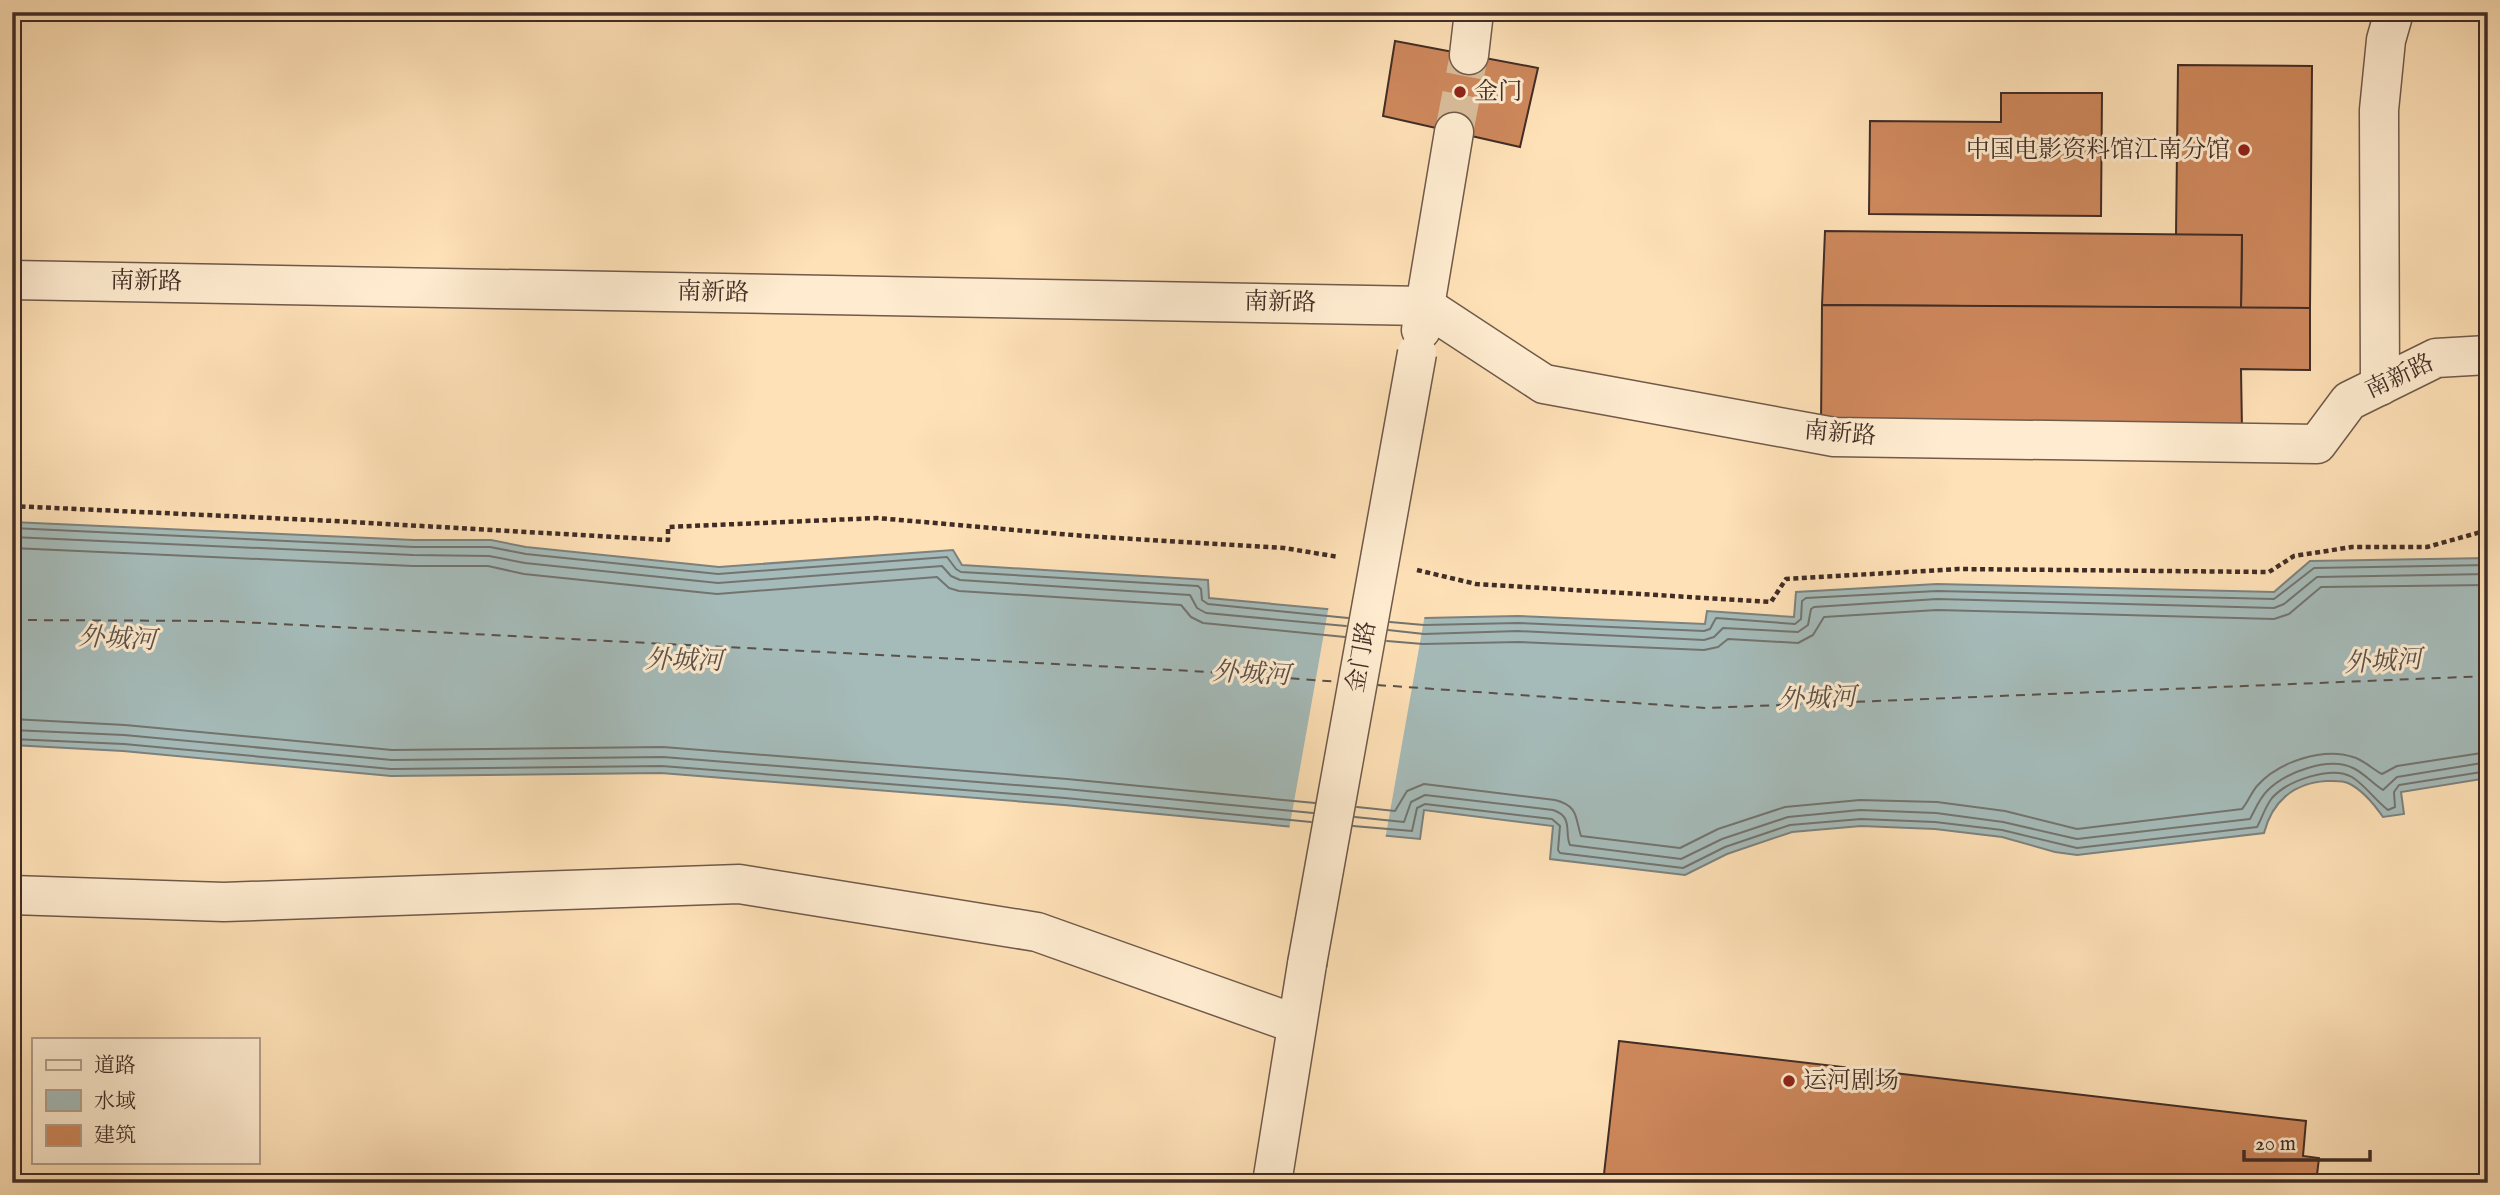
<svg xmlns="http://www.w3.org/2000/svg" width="2500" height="1195" font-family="'IM FELL English','Noto Serif SC',serif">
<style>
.water{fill:#a5bbb9;stroke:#7d827e;stroke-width:2}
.pier{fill:#ffe1b7}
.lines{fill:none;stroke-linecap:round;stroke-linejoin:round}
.shore{stroke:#737470;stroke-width:2}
.ferry{stroke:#5a504b;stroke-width:2;stroke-dasharray:9 7;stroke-linecap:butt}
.building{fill:#ce885c;stroke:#412d26;stroke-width:2}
.minor-tunnel{stroke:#d9bd9a;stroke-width:38;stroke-dasharray:38 19;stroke-linecap:butt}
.minor-casing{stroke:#705a4a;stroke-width:41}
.path{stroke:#412d26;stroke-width:4.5;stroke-dasharray:5 3.5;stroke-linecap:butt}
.minor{stroke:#ffecd0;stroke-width:38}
.minor-bridge-casing{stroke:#705a4a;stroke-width:41;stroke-linecap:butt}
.minor-bridge{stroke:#ffecd0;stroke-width:38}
.poi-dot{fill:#8f2418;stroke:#ffecd0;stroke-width:2.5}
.labels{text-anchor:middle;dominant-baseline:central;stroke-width:6;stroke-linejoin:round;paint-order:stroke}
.poi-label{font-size:24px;fill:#412d26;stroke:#ffecd0;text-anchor:start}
.street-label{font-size:24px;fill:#412d26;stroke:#ffecd0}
.water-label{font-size:26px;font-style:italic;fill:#5a504b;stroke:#ffecd0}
</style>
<rect width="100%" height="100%" fill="#ffe1b7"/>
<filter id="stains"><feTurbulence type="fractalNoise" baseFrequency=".00286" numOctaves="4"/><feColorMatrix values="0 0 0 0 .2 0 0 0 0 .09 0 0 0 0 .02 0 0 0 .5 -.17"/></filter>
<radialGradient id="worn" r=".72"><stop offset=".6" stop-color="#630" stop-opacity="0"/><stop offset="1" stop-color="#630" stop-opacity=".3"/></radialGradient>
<path class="water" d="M12 522 414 540H491L526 547 719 567 953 550 962 565 1208 580 1209 598 1424 618 1518 616 1705 624 1707 611 1794 617 1796 592 1937 584 2274 592 2310 561 2488 558V778L2401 792 2404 814 2383 817C2374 804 2363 790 2348 783 2342 780 2333 781 2326 781 2293 783 2272 802 2264 833L2077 855 2055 852 2002 837 1935 829 1861 826 1792 832 1727 854 1685 875 1550 859 1553 826 1424 810 1420 839 1064 805 661 773 391 776 123 751 12 745Z"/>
<polygon class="pier" points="1329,605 1425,614 1385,840 1289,830"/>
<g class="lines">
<g class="shore">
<polyline points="12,528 414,547 490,547 526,554 718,574 947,557 956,569 961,572 1198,586 1201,589 1202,600 1208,604 1348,618"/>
<polyline points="12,537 413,555 489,556 525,563 718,583 942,566 951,576 960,580 1190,595 1197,608 1206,613 1346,626"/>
<polyline points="12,548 413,566 488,566 524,574 717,594 937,577 949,588 959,591 1181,605 1191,617 1203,623 1345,637"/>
<polyline points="1390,622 1424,625 1518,623 1704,631 1710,629 1716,618 1795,624 1801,619 1802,601 1806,598 1937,591 2274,599 2314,568 2488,565"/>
<polyline points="1388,630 1424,634 1518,631 1704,640 1714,637 1723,628 1798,632 1808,625 1811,609 1814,607 1937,599 2274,608 2284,604 2317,577 2488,574"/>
<polyline points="1387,641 1423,644 1518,642 1704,650 1718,647 1728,639 1798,643 1813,635 1824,617 1937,610 2274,619 2289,614 2321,587 2488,585"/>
<polyline points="12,719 125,725 392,750 663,747 1067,779 1315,803"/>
<polyline points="12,730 124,735 392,760 663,757 1066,789 1313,813"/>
<polyline points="12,739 124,744 391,769 662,766 1065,798 1311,822"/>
<path d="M1357 807 1395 811 1407 791 1424 784 1555 800C1579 806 1575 818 1581 836L1680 848 1718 829 1785 807 1860 800 1937 802 2005 811 2077 829 2242 809C2248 802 2251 793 2257 786 2278 762 2323 747 2353 757 2364 760 2372 769 2382 774L2397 766 2488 752"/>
<path d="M1355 817 1404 822 1411 802 1425 795 1553 810C1574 817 1564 832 1570 845L1681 859 1722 839 1788 817 1860 810 1936 813 2003 822 2077 839 2250 819C2255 810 2259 799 2267 791 2284 773 2328 756 2353 768 2364 773 2373 784 2383 790L2397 777 2488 762"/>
<path d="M1353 826 1412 831 1417 808 1425 804 1552 819 1560 826 1558 850 1560 853 1683 868 1725 847 1790 825 1861 819 1935 822 2002 830 2077 848 2257 827C2262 818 2265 807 2272 798 2287 781 2331 765 2352 777 2366 786 2375 800 2388 810L2395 807 2394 792 2399 785 2488 771"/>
</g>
<g class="ferry">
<polyline points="12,620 220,621 1193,671 1340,682"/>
<polyline points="1377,685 1706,708 2488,676"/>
</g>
</g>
<g class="building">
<polygon points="1395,41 1538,68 1520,147 1383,116"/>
<polygon points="2178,65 2312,66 2310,308 2241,308 2242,235 2176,235"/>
<polygon points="2001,93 2102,93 2101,216 1869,214 1870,121 2001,122"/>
<polygon points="1825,231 2242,235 2241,308 1822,305"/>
<polygon points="1822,305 2310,308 2310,370 2241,369 2242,430 1821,427"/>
<polygon points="1619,1041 2306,1121 2303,1156 2319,1158 2316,1183 1603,1183"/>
</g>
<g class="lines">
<polyline class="minor-tunnel" points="1454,132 1469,55"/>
<defs>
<g id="minor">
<polyline points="1469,55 1474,12"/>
<polyline points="12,280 1425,306 1544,384 1834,437 2317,444 2349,401 2436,358 2488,355"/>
<polyline points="1421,330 1454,132"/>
<polyline points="2380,386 2379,110 2386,40 2394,12"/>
<polyline points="12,895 224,902 739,884 1037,932 1296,1024"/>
<polyline points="1272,1183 1307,964"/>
</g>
</defs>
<use href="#minor" class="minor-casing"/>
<g class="path">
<polyline points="12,506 334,521 668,540 668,527 877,518 1084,536 1284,548 1339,557"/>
<polyline points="1417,570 1476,584 1771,602 1786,579 1958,569 2269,572 2294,556 2352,547 2427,547 2488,530"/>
</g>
<use href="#minor" class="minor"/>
<defs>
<polyline id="minor-bridge" points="1307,964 1417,353"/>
</defs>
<use href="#minor-bridge" class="minor-bridge-casing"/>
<use href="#minor-bridge" class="minor-bridge"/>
</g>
<g class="poi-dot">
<circle cx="1460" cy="92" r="7"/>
<circle cx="2244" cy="150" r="7"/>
<circle cx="1789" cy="1081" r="7"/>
</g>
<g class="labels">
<g class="poi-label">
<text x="1474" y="92">金门</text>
<text x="2230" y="150" text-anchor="end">中国电影资料馆江南分馆</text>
<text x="1803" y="1081">运河剧场</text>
</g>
<g class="street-label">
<text transform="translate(146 282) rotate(1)">南新路</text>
<text transform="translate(713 293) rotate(1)">南新路</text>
<text transform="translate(1280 303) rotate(1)">南新路</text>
<text transform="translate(2400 377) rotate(-25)">南新路</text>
<text transform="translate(1840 434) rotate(5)">南新路</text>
<text transform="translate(1362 657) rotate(-80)">金门路</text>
</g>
<g class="water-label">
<text transform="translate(117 639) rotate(3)">外城河</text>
<text transform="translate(684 661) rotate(1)">外城河</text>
<text transform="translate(2383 662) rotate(-3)">外城河</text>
<text transform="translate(1251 674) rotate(3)">外城河</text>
<text transform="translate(1817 699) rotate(-2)">外城河</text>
</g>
</g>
<rect width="2500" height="1195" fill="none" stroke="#ffe1b7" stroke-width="42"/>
<rect x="14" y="14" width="2472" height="1167" fill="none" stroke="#412d26" stroke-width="3.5"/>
<rect x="21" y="21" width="2458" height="1153" fill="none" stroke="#412d26" stroke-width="2"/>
<rect x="32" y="1038" width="228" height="126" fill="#ffecd0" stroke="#b3a08c" stroke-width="2"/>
<rect x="46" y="1060" width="35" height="10" fill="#ffecd0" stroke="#b3a08c" stroke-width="2"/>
<text x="94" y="1072" font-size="21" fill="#412d26">道路</text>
<rect x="46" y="1090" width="35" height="21" fill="#a5bbb9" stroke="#b3a08c" stroke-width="2"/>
<text x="94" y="1108" font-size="21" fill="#412d26">水域</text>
<rect x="46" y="1125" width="35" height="21" fill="#ce885c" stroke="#b3a08c" stroke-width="2"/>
<text x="94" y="1142" font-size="21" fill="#412d26">建筑</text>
<path d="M2244 1150v10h126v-10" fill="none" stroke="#412d26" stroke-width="3.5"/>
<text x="2255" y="1150" font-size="21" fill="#412d26" stroke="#ffecd0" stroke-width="5" paint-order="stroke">20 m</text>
<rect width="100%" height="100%" filter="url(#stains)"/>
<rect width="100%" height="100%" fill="url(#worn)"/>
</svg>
